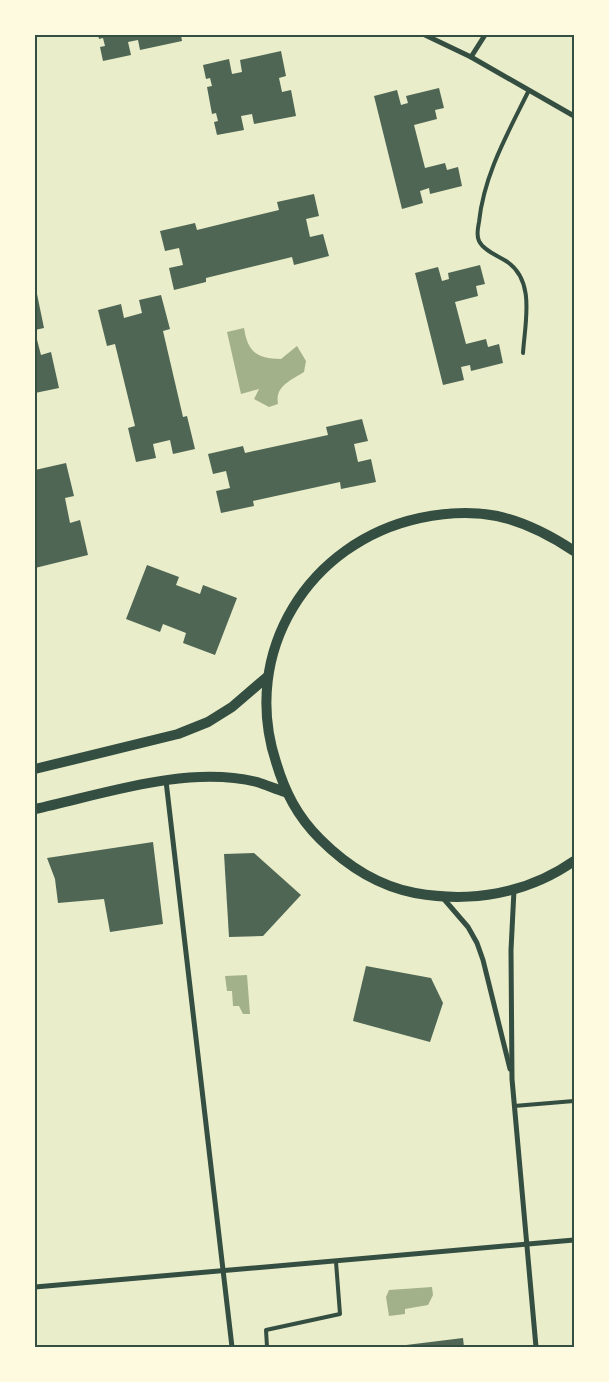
<svg xmlns="http://www.w3.org/2000/svg" width="609" height="1382" font-family="'Alegreya Sans',sans-serif">
<style>
.water{fill:#a3b18a}
.building{fill:#4f6655}
.lines{fill:none;stroke-linecap:round;stroke-linejoin:round}
.service{stroke:#344e41;stroke-width:4}
.minor{stroke:#344e41;stroke-width:5}
.secondary{stroke:#344e41;stroke-width:10}
.neatline{fill:none;stroke:#344e41;stroke-width:2}
</style>
<rect width="100%" height="100%" fill="#e9edc9"/>
<g class="water">
<path d="M244 328C248 353 257 358 281 359L297 346 306 361 304 372C290 381 275 386 278 404L269 407 254 399 259 389 241 394 227 332Z"/>
<polygon points="247,975 250,1014 243,1014 239,1006 233,1006 232,991 227,991 225,976"/>
<polygon points="432,1287 433,1295 428,1305 405,1309 405,1314 389,1316 386,1297 389,1290"/>
</g>
<g class="building">
<polygon points="98,35 181,35 182,41 140,50 138,40 128,42 131,55 103,61 100,47 105,46 103,38 99,39"/>
<polygon points="281,51 286,76 279,78 282,92 291,90 296,116 254,124 252,114 241,116 244,130 217,135 214,122 218,121 216,113 212,114 207,87 212,86 210,78 206,79 203,65 229,59 232,74 242,72 240,60"/>
<polygon points="439,88 444,108 435,110 437,119 414,125 425,168 445,163 447,170 458,167 462,186 430,194 429,188 420,191 423,203 402,209 374,96 397,90 401,105 408,103 406,96"/>
<polygon points="314,194 319,216 306,219 310,237 323,234 329,256 294,265 292,257 206,278 206,282 174,290 169,268 183,265 179,248 165,251 160,231 195,223 197,230 279,210 277,202"/>
<polygon points="480,265 485,284 476,286 478,296 455,302 466,344 486,339 488,347 499,344 503,363 471,371 470,365 461,367 464,380 443,385 415,273 438,267 442,281 449,279 448,273"/>
<polygon points="37,294 44,328 35,330 35,295"/>
<polygon points="161,295 170,329 163,331 183,417 187,416 195,449 173,454 170,440 153,444 156,458 136,462 128,428 135,426 115,344 107,346 98,310 121,304 124,318 142,313 139,300"/>
<polygon points="35,332 41,355 51,352 59,388 35,393"/>
<polygon points="362,419 368,441 354,444 358,462 371,459 376,482 341,489 340,482 253,501 254,506 221,513 216,491 230,488 226,471 213,474 208,454 243,446 245,453 328,435 326,427"/>
<polygon points="66,463 74,496 65,498 70,523 80,520 88,555 35,568 35,470"/>
<polygon points="147,565 179,577 176,585 200,594 203,585 237,598 215,655 183,643 186,633 163,624 160,632 126,619"/>
<polygon points="153,842 163,924 110,932 104,899 58,903 55,879 47,858"/>
<polygon points="254,853 301,895 263,936 229,937 224,854"/>
<polygon points="366,966 431,978 443,1003 430,1042 353,1021"/>
<polygon points="463,1338 464,1347 398,1347 398,1346"/>
</g>
<g class="lines">
<g class="service">
<path d="M523 353C525 322 536 280 506 261 498 256 483 250 479 241 476 235 478 228 479 222 484 174 508 133 529 90"/>
<polyline points="514,1106 574,1101"/>
<polyline points="267,1347 266,1330 340,1314 336,1262"/>
</g>
<g class="minor">
<polyline points="425,35 471,57 574,116"/>
<polyline points="471,57 485,35"/>
<polyline points="166,781 232,1347"/>
<polyline points="514,890 511,950 512,1079 536,1347"/>
<polyline points="443,898 468,927 477,943 483,960 510,1069"/>
<polyline points="35,1287 574,1240"/>
</g>
<g class="secondary">
<path d="M574 551C550 535 525 522 497 516 472 511 444 513 420 518 309 542 240 652 276 762 285 792 297 816 320 839 346 865 378 886 415 893 471 903 527 894 574 861"/>
<polyline points="35,769 178,734 208,722 232,707 267,677"/>
<path d="M35 809C104 794 186 765 257 782 266 785 276 789 285 792"/>
</g>
</g>
<rect width="609" height="1382" fill="none" stroke="#fefae0" stroke-width="72"/>
<rect x="36" y="36" width="537" height="1310" class="neatline"/>
</svg>
